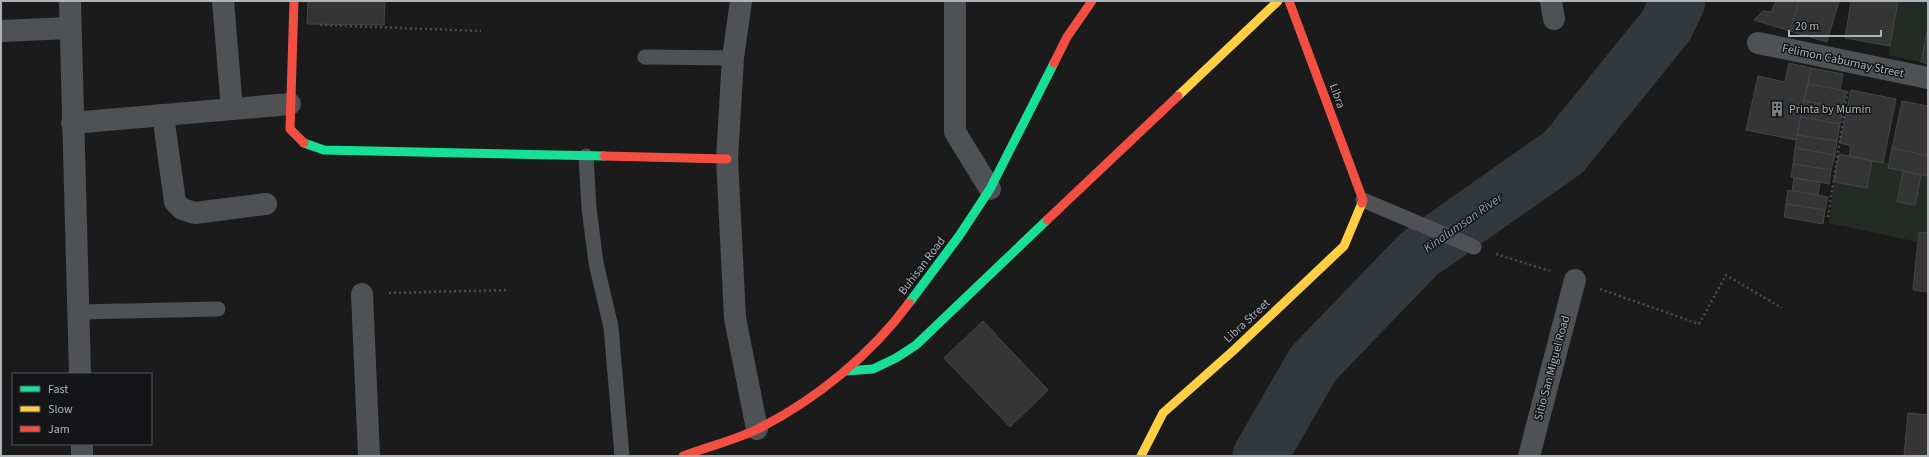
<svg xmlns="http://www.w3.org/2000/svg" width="1929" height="457" font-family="'Source Sans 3',sans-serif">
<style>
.green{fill:#242a24}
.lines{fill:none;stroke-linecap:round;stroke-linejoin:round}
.river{stroke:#31393e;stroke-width:55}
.building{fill:#353536;stroke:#444547}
.path{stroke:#4b4d4f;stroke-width:2.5;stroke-dasharray:2 3;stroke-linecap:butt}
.lane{stroke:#505154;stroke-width:15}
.street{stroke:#505154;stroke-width:22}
.fast{stroke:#16e098;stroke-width:9}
.slow{stroke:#ffcf43;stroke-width:9}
.jam{stroke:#f24e42;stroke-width:9}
.labels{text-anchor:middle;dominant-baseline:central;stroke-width:3;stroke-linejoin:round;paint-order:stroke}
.street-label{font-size:12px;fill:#aeb2ba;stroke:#151517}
.poi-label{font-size:12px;fill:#aeb2ba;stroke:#151517;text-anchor:start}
.water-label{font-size:13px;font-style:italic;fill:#89a0b1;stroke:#151517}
</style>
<rect width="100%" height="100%" fill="#1b1b1b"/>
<g class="green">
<polygon points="1898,1 1928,1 1928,27 1921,62 1888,55"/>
<polygon points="1872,161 1889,163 1888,168 1903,171 1897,202 1915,205 1921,175 1928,176 1928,233 1919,233 1918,242 1829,223 1834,182 1867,188"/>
</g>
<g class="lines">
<polyline class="river" points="1260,456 1313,364 1419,254 1564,152 1666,26 1678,1"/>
</g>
<g class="building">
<polygon points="308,1 385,1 384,25 307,24"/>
<polygon points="1776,1 1799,1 1790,31 1754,20 1763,11 1771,12"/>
<polygon points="1799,1 1839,1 1827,42 1790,31"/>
<polygon points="1851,1 1898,1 1890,46 1845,38"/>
<polygon points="1928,27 1928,64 1921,62"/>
<polygon points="1789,63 1811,68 1796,140 1746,130 1758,76 1785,82"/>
<polygon points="1811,68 1843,74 1840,90 1808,84"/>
<polygon points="1808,84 1846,91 1843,108 1804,101"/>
<polygon points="1851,90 1896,99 1883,163 1849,156 1851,146 1840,143"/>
<polygon points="1804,101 1843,108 1840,124 1801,117"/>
<polygon points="1902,101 1928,106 1928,156 1892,148"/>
<polygon points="1801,117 1840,124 1837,141 1797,135"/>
<polygon points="1797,135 1837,141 1835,155 1795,148"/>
<polygon points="1795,148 1835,155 1831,170 1793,164"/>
<polygon points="1892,148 1928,156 1928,176 1888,168"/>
<polygon points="1839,154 1872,161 1867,188 1834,182"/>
<polygon points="1793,164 1831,170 1829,184 1791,177"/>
<polygon points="1903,171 1921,175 1915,205 1897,202"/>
<polygon points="1794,178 1820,182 1818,195 1792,191"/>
<polygon points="1788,190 1828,197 1825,210 1786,204"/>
<polygon points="1786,204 1825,210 1823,224 1784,217"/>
<polygon points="1919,232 1928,233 1928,292 1913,290"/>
<polygon points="983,321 1048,390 1010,427 944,358"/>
<polygon points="1908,413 1928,415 1928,456 1904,456"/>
</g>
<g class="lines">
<g class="path">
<polyline points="320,25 481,31"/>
<polyline points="1828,217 1848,89"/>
<polyline points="1496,254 1550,271"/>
<polyline points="1600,289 1699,324 1726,275 1782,308"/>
<polyline points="389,293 507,290"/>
</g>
<g class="lane">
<polyline points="645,57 733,58"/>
<polyline points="586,156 589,208 596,263 611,327 622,456"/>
<polyline points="1363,200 1474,247"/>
<polyline points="79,312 218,309"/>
</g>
<g class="street">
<polyline points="70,1 80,374"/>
<polyline points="223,1 232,109"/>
<polyline points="741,1 733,58 727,159 735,318 757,429"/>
<polyline points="955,1 955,132 990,189"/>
<polyline points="1551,1 1554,19"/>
<polyline points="1,31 70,28"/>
<polyline points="1758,43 1928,78"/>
<polyline points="163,115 175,202 182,209 195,213 266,204"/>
<polyline points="72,123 290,104"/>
<polyline points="362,294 369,456"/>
<polyline points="82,444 82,456"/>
<polyline points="1529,456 1575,280"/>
</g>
<g class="fast">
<polyline points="304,143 324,150 604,156"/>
<polyline points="909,303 959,236 990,189 1054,63"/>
<polyline points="845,371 873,369 896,358 916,345 1047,220"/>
</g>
<g class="slow">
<polyline points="1178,96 1278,1"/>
<polyline points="1141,456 1163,413 1234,350 1344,246 1362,203"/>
</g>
<g class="jam">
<polyline points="294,1 290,129 304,143"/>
<polyline points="1289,1 1363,200 1362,203"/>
<polyline points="1054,63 1067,37 1092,1"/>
<polyline points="604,156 727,159"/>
<polyline points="1047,220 1178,96"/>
<path d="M683 456C707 447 735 440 758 429 815 400 871 355 909 303"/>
</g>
</g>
<defs>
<symbol id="building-bare" viewBox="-9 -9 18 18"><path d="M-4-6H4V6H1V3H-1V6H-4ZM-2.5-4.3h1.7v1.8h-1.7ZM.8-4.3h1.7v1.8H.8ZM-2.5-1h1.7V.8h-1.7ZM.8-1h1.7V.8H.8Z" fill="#7b7d82" stroke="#151517" stroke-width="2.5" paint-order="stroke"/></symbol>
</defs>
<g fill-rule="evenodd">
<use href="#building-bare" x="1766" y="98" width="22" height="22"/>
</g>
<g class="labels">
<g class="street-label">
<text transform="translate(1843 61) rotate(12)">Felimon Caburnay Street</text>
<text transform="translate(1337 96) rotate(70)">Libra</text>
<text transform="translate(922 266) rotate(-53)">Buhisan Road</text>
<text transform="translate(1247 321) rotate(-43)">Libra Street</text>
<text transform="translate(1552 368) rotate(-75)">Sitio San Miguel Road</text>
</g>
<g class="poi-label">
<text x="1789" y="109">Printa by Mumin</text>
</g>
<g class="water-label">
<text transform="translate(1463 223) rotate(-35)">Kinalumsan River</text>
</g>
</g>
<rect width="1929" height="457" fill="none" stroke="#aeb2ba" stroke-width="4"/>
<rect x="12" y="373" width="140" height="72" fill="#151517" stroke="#525458"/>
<rect x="20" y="386" width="20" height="6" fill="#16e098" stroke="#525458"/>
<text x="48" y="393" font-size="12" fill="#aeb2ba">Fast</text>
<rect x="20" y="406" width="20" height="6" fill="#ffcf43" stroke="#525458"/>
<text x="48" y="413" font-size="12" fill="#aeb2ba">Slow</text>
<rect x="20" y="426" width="20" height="6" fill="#f24e42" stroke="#525458"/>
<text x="48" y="433" font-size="12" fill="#aeb2ba">Jam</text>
<path d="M1789 30v6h92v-6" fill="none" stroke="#aeb2ba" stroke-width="2"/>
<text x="1795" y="30" font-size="12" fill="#aeb2ba" stroke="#151517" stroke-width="3" paint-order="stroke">20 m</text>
</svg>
